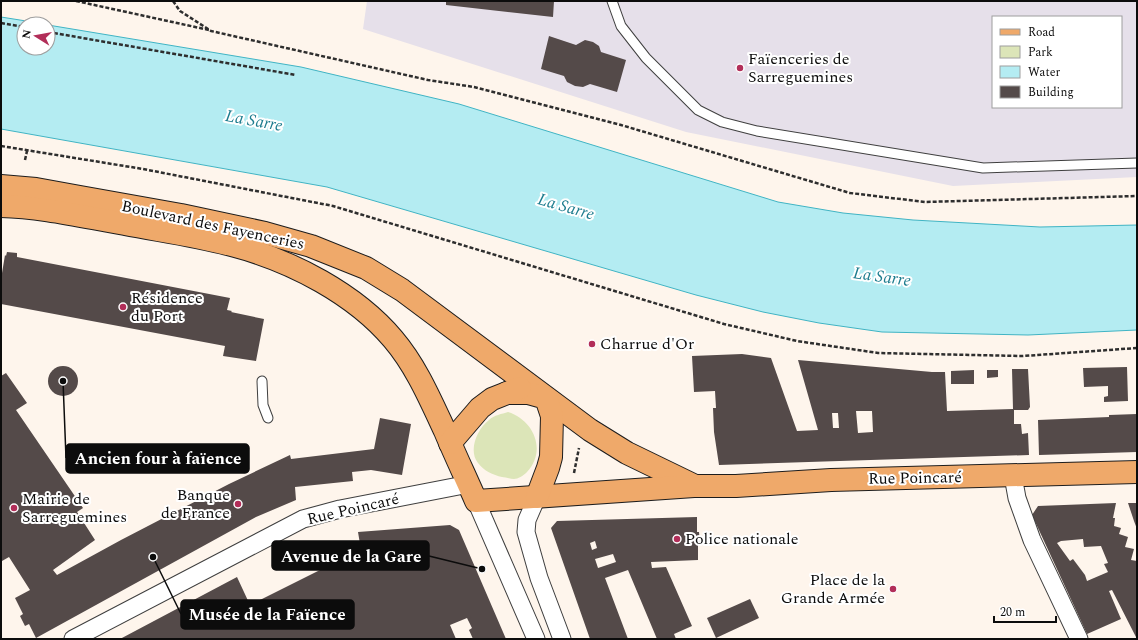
<svg xmlns="http://www.w3.org/2000/svg" width="1138" height="640" font-family="Spectral,serif">
<style>
.industrial{fill:#e6e0ea;fill-rule:evenodd}
.green{fill:#dce5b8}
.water{fill:#b4ecf2;stroke:#40b4c4}
.building{fill:#544a49;fill-rule:evenodd}
.lines{fill:none;stroke-linecap:round;stroke-linejoin:round}
.service-casing{stroke:#3f3f3f;stroke-width:11}
.minor-casing{stroke:#3f3f3f;stroke-width:19}
.primary-casing{stroke:#1d1d1d;stroke-width:24}
.path{stroke:#2e2e2e;stroke-width:2.5;stroke-dasharray:4 2;stroke-linecap:butt}
.service{stroke:#fff;stroke-width:9}
.minor{stroke:#fff;stroke-width:17}
.primary{stroke:#efa96a;stroke-width:22}
.poi-dot{fill:#b22e59;stroke:#fff;stroke-width:1.5}
.labels{text-anchor:middle;dominant-baseline:central;stroke-width:4;stroke-linejoin:round;paint-order:stroke}
.poi-label{font-size:16px;fill:#0c0c0c;stroke:#fff;text-anchor:start}
.street-label{font-size:16px;fill:#0c0c0c;stroke:#fff}
.water-label{font-size:17px;font-style:italic;fill:#1d7c8e;stroke:#fff}
.leader{fill:none;stroke:#0c0c0c;stroke-width:1.5}
.callout-dot{fill:#0c0c0c;stroke:#fff;stroke-width:1.5}
.callout{fill:#0c0c0c;stroke:#0c0c0c;stroke-width:1.5}
.callout-label{font-size:17px;text-anchor:middle;font-weight:bold;fill:#fff}
</style>
<rect width="100%" height="100%" fill="#fef5ec"/>
<path class="industrial" d="M367 1H1137V177L953 186 686 132 363 29ZM993 17H1121V107H993Z"/>
<path class="green" d="M508 412C534 420 547 451 527 472 523 476 518 479 514 479 510 479 505 477 502 477 493 475 484 471 478 463 468 451 477 429 489 420 494 415 502 414 508 412Z"/>
<polygon class="water" points="1,17 45,24 24,24 24,48 48,48 48,25 301,67 459,104 778,202 843,213 913,220 1040,227 1137,225 1137,330 1028,335 882,332 819,323 763,312 696,295 327,187 1,129"/>
<g class="building">
<polygon points="446,1 554,1 553,17 446,5"/>
<polygon points="549,36 576,45 585,40 593,42 599,46 601,52 626,60 617,92 590,84 583,87 575,86 567,82 564,76 541,69"/>
<polygon points="7,252 17,253 17,257 230,298 227,310 232,311 231,312 264,319 256,361 223,356 225,346 1,304 1,279 5,255 6,256"/>
<path d="M742 354 771 358 797 431 818 430 798 360 932 372H945L947 411 1013 409 1012 369H1028L1030 407 1028 410H1014V424H1021L1022 434 1028 433 1029 455 719 465 714 432 713 408H716L715 391 694 392 692 356ZM856 411H872L873 432 858 433ZM832 413H838L839 428H833Z"/>
<circle cx="63" cy="381" r="15"/>
<polygon points="1127,367 1128,401 1104,402 1104,397 1108,396 1108,386 1084,387 1083,368"/>
<polygon points="974,370 974,384 951,384 951,371"/>
<polygon points="987,370 998,370 998,377 987,378"/>
<polygon points="6,373 27,403 16,410 83,508 77,512 95,540 53,570 57,575 121,540 229,484 290,455 291,459 374,449 380,418 411,424 402,475 371,470 352,472 353,481 295,487 296,500 256,517 36,638 29,624 25,626 20,616 23,614 15,598 30,590 9,557 2,561 1,559 1,376"/>
<polygon points="1137,414 1137,452 1039,455 1038,420 1109,417 1109,415"/>
<path d="M1116 503 1113 518H1115L1114 526 1121 528 1119 534 1128 537 1125 547 1134 549 1131 560 1137 561V592L1136 593 1137 595V639L1112 590 1109 591 1121 619 1087 634 1032 515 1038 506ZM1083 539 1084 547 1101 546 1108 563 1104 564 1108 572 1087 581 1085 575 1073 559 1070 561 1057 543 1061 541Z"/>
<polygon points="1128,503 1137,503 1137,529 1134,521"/>
<path d="M697 517V532H699L700 544H698V560L651 562 652 568 666 567 692 626 674 634 676 639H657L628 570 605 578 628 639H590L551 528 557 521ZM595 541 597 548 592 550 590 543ZM613 554 616 562 598 568 595 559Z"/>
<polygon points="450,525 459,530 506,639 473,639 469,630 472,628 467,618 450,625 456,639 120,639 237,577 250,605 340,560 339,554 360,544 358,532"/>
<polygon points="750,599 759,618 716,638 707,618"/>
</g>
<g class="lines">
<defs>
<g id="service">
<polyline points="612,1 621,26 646,58 698,110 722,122 757,131 983,168 1137,163"/>
<polyline points="262,381 263,405 268,418"/>
</g>
<g id="minor">
<polyline points="1013,476 1017,498 1032,540 1079,639"/>
<polyline points="537,497 527,520 526,532 539,578 562,639"/>
<polyline points="476,501 536,639"/>
<polyline points="73,639 303,519 340,509 469,484"/>
</g>
<g id="primary">
<polyline points="1,186 36,189 80,197 181,215 265,233 311,246 366,268 402,290 590,430 627,453 693,485"/>
<path d="M1 206C42 207 84 217 125 224 161 231 199 236 235 246 292 261 355 294 393 339 416 366 430 399 445 431 455 455 466 478 476 501L694 486H736L831 480 1137 472"/>
<polyline points="507,393 528,393 546,398 552,416 551,457 548,468 537,497"/>
<polyline points="450,443 480,408 492,399 520,388"/>
</g>
</defs>
<use href="#service" class="service-casing"/>
<use href="#minor" class="minor-casing"/>
<use href="#primary" class="primary-casing"/>
<g class="path">
<polyline points="76,1 209,30"/>
<polyline points="173,1 180,11 211,31 428,80 474,87 621,125 850,193 925,202 1137,196"/>
<polyline points="1,23 24,27"/>
<polyline points="48,32 296,75"/>
<polyline points="1,146 143,169 333,206 724,324 797,341 878,353 1023,356 1137,348"/>
<polyline points="25,160 27,151"/>
<polyline points="574,473 579,448"/>
</g>
<use href="#service" class="service"/>
<use href="#minor" class="minor"/>
<use href="#primary" class="primary"/>
</g>
<g class="poi-dot">
<circle cx="740" cy="68" r="4"/>
<circle cx="123" cy="307" r="4"/>
<circle cx="592" cy="344" r="4"/>
<circle cx="238" cy="504" r="4"/>
<circle cx="14" cy="508" r="4"/>
<circle cx="677" cy="539" r="4"/>
<circle cx="893" cy="589" r="4"/>
</g>
<g class="labels">
<g class="poi-label">
<text x="748" y="59">Faïenceries de<tspan x="748" dy="18">Sarreguemines</tspan></text>
<text x="131" y="298">Résidence<tspan x="131" dy="18">du Port</tspan></text>
<text x="600" y="344">Charrue d'Or</text>
<text x="230" y="495" text-anchor="end">Banque<tspan x="230" dy="18">de France</tspan></text>
<text x="22" y="499">Mairie de<tspan x="22" dy="18">Sarreguemines</tspan></text>
<text x="685" y="539">Police nationale</text>
<text x="885" y="580" text-anchor="end">Place de la<tspan x="885" dy="18">Grande Armée</tspan></text>
</g>
<g class="street-label">
<text transform="translate(213 225) rotate(12)">Boulevard des Fayenceries</text>
<text transform="translate(915 478) rotate(-1)">Rue Poincaré</text>
<text transform="translate(353 509) rotate(-13)">Rue Poincaré</text>
</g>
<g class="water-label">
<text transform="translate(254 121) rotate(10)">La Sarre</text>
<text transform="translate(566 207) rotate(16)">La Sarre</text>
<text transform="translate(882 277) rotate(8)">La Sarre</text>
</g>
</g>
<path class="leader" d="M63 381L66 458M482 569L429 556M153 557L181 614"/>
<g class="callout-dot">
<circle cx="63" cy="381" r="4"/>
<circle cx="482" cy="569" r="4"/>
<circle cx="153" cy="557" r="4"/>
</g>
<g class="callout">
<rect x="66" y="444" width="183" height="29" rx="4"/>
<rect x="272" y="541" width="157" height="29" rx="4"/>
<rect x="181" y="600" width="173" height="29" rx="4"/>
</g>
<g class="callout-label">
<text x="158" y="464">Ancien four à faïence</text>
<text x="351" y="562">Avenue de la Gare</text>
<text x="267" y="620">Musée de la Faïence</text>
</g>
<rect width="1138" height="640" fill="none" stroke="#0c0c0c" stroke-width="4"/>
<rect x="992" y="16" width="130" height="92" fill="#ffffff" stroke="#9e9e9e"/>
<rect x="1000" y="29" width="20" height="6" fill="#efa96a" stroke="#9e9e9e"/>
<text x="1028" y="36" font-size="12" fill="#0c0c0c">Road</text>
<rect x="1000" y="46" width="20" height="12" fill="#dce5b8" stroke="#9e9e9e"/>
<text x="1028" y="56" font-size="12" fill="#0c0c0c">Park</text>
<rect x="1000" y="66" width="20" height="12" fill="#b4ecf2" stroke="#9e9e9e"/>
<text x="1028" y="76" font-size="12" fill="#0c0c0c">Water</text>
<rect x="1000" y="86" width="20" height="12" fill="#544a49" stroke="#9e9e9e"/>
<text x="1028" y="96" font-size="12" fill="#0c0c0c">Building</text>
<g transform="translate(36 36) rotate(281)"><circle r="19" fill="#ffffff" stroke="#9e9e9e"/>
<path d="M0-3L7 15L0 10L-7 15Z" fill="#b22e59"/>
<text y="-6" font-size="11" font-weight="bold" text-anchor="middle" fill="#0c0c0c">N</text>
</g>
<path d="M994 616v6h62v-6" fill="none" stroke="#0c0c0c" stroke-width="2"/>
<text x="1000" y="616" font-size="12" fill="#0c0c0c" stroke="#ffffff" stroke-width="3" paint-order="stroke">20 m</text>
</svg>
